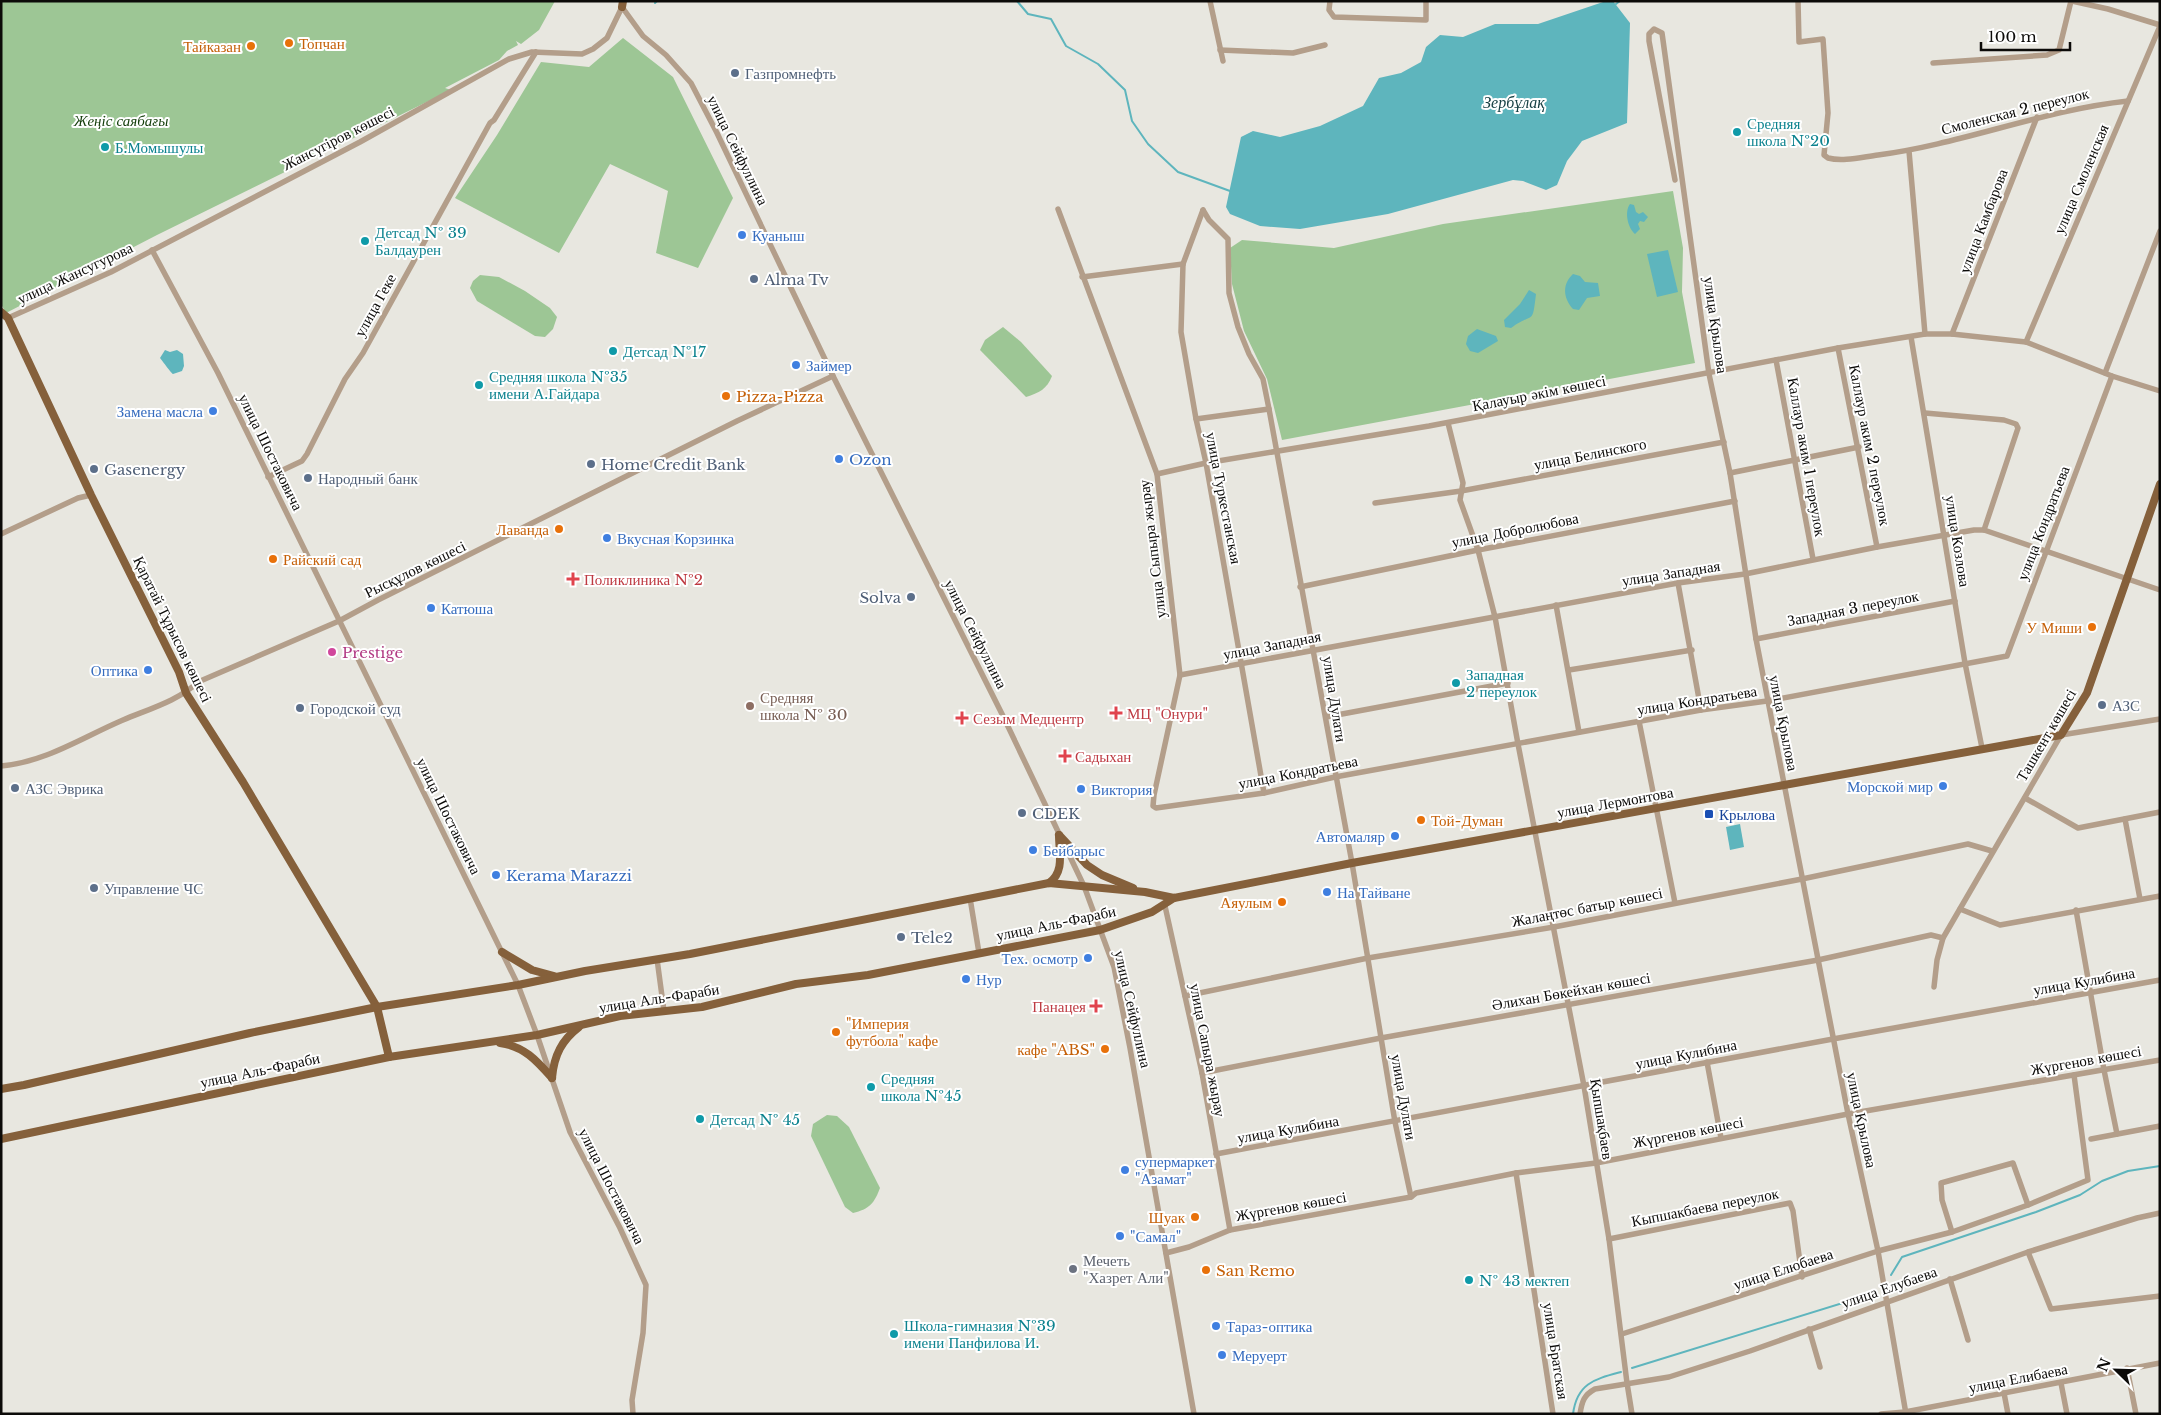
<svg xmlns="http://www.w3.org/2000/svg" width="2161" height="1415" font-family="'Libre Baskerville',serif">
<style>
.green{fill:#9dc695}
.water{fill:#5eb5bd}
.lines{fill:none;stroke-linecap:round;stroke-linejoin:round}
.stream{stroke:#5eb5bd;stroke-width:2}
.minor{stroke:#b39e8a;stroke-width:5.5}
.major{stroke:#85603b;stroke-width:8}
.food-dot{fill:#e8710a;stroke:#fff;stroke-width:2}
.service-dot{fill:#5c6f8a;stroke:#fff;stroke-width:2}
.culture-dot{fill:#0f9aa8;stroke:#fff;stroke-width:2}
.shop-dot{fill:#3f7fe0;stroke:#fff;stroke-width:2}
.health-dot{fill:#e0444e;stroke:#fff;stroke-width:2}
.hotel-dot{fill:#d1479c;stroke:#fff;stroke-width:2}
.education-dot{fill:#8d6e63;stroke:#fff;stroke-width:2}
.transit-dot{fill:#1a4fb4;stroke:#fff;stroke-width:2}
.worship-dot{fill:#6b7280;stroke:#fff;stroke-width:2}
.labels{text-anchor:middle;dominant-baseline:central;stroke-width:4;stroke-linejoin:round;paint-order:stroke}
.food-label{font-size:15px;fill:#c56008;stroke:#fff;text-anchor:start}
.service-label{font-size:15px;fill:#4e5e75;stroke:#fff;text-anchor:start}
.street-label{font-size:15px;fill:#0c0b09;stroke:#fff}
.park-label{font-size:15px;font-style:italic;fill:#123c09;stroke:#fff}
.culture-label{font-size:15px;fill:#0d838f;stroke:#fff;text-anchor:start}
.shop-label{font-size:15px;fill:#366cbe;stroke:#fff;text-anchor:start}
.health-label{font-size:15px;fill:#be3a42;stroke:#fff;text-anchor:start}
.hotel-label{font-size:15px;fill:#b23c85;stroke:#fff;text-anchor:start}
.education-label{font-size:15px;fill:#785e54;stroke:#fff;text-anchor:start}
.transit-label{font-size:15px;fill:#164399;stroke:#fff;text-anchor:start}
.worship-label{font-size:15px;fill:#5b616d;stroke:#fff;text-anchor:start}
.water-label{font-size:16px;font-style:italic;fill:#174044;stroke:#fff}
</style>
<rect width="100%" height="100%" fill="#e8e7e0"/>
<g class="green">
<polygon points="1,1 555,1 539,30 521,44 516,41 518,45 507,51 499,60 445,88 451,90 157,235 6,313 1,304"/>
<polygon points="623,38 673,77 733,198 698,268 656,253 668,191 610,164 559,253 455,198 497,135 541,62 589,67"/>
<polygon points="1673,191 1683,248 1682,292 1695,363 1282,440 1267,379 1244,331 1232,284 1230,248 1242,240 1334,248 1443,224"/>
<polygon points="480,275 499,277 525,291 550,308 557,317 553,329 545,337 535,336 477,301 470,288 473,281"/>
<path d="M1003 327 1021 342 1052 376C1047 389 1039 393 1026 397L980 350 985 340Z"/>
<path d="M827 1115 837 1116 849 1127 880 1188C874 1204 869 1209 853 1213L845 1207 811 1136 813 1124Z"/>
</g>
<g class="water">
<polygon points="1606,1 1613,1 1630,23 1627,123 1582,141 1567,161 1557,185 1546,190 1523,181 1513,180 1388,214 1300,229 1260,226 1230,214 1226,207 1241,137 1253,131 1280,137 1320,126 1363,106 1379,78 1401,73 1421,62 1426,47 1440,35 1463,37 1495,24 1538,24"/>
<path d="M1630 204 1634 205 1636 212 1639 214 1643 212 1648 217 1644 222 1640 221 1638 224 1640 229 1635 234C1628 228 1624 212 1630 204Z"/>
<polygon points="1668,250 1678,292 1657,297 1647,254"/>
<path d="M1573 274 1580 276 1585 282 1598 283 1600 296 1587 298 1579 310 1573 309C1563 298 1562 284 1573 274Z"/>
<path d="M1529 290 1536 294C1532 327 1534 311 1511 328L1505 327 1504 320 1520 304Z"/>
<polygon points="1477,329 1496,336 1498,341 1478,353 1470,351 1466,344 1468,336"/>
<path d="M165 350 170 352 177 350 183 354 184 366 182 371 173 374C171 373 161 359 160 358Z"/>
<polygon points="1740,824 1744,847 1730,850 1726,827"/>
</g>
<g class="lines">
<g class="stream">
<polyline points="1017,1 1028,14 1051,19 1066,46 1098,64 1125,90 1132,121 1148,144 1178,172 1230,191"/>
<polyline points="655,3 657,1"/>
<polyline points="1616,4 1620,1"/>
<polyline points="1891,1275 1902,1257 2036,1212 2080,1195 2102,1181 2128,1171 2160,1166"/>
<polyline points="1632,1368 1875,1293"/>
<path d="M1573 1414C1577 1383 1595 1379 1621 1372"/>
</g>
<g class="minor">
<polyline points="1210,1 1223,61"/>
<polyline points="1330,1 1329,10 1334,17 1426,20 1426,1"/>
<path d="M1798 1 1799 42 1823 39 1828 113 1824 155 1828 158C1843 162 1862 157 1878 155 1962 144 2043 110 2128 101"/>
<polyline points="2072,1 2108,9 2160,25"/>
<polyline points="1220,50 1293,53 1325,45"/>
<polyline points="1933,63 2047,55 2059,50 2071,1"/>
<polyline points="1909,151 1925,334"/>
<polyline points="1675,180 1649,41 1649,34 1654,29 1662,33 1709,374 1730,473 1756,639 1848,1114 1878,1251 1906,1414"/>
<polyline points="1058,209 1157,474 1180,675 1154,795 1153,806 1156,808 1264,793 1335,777 1701,710 1767,701 2007,656 2112,376"/>
<polyline points="1203,210 1209,220 1228,239 1229,293 1238,327 1249,354 1263,379 1269,409 1352,863 1395,1122 1411,1197"/>
<polyline points="1203,210 1183,264 1181,332 1196,419 1206,463 1264,793"/>
<polyline points="152,250 218,373 518,985 537,1035 570,1132 620,1228 646,1285 643,1333 632,1400 633,1414"/>
<polyline points="1082,277 1183,264"/>
<polyline points="8,318 111,272 360,142 509,59 532,52 582,54 593,49 607,38 622,7 643,36 666,55 691,83 717,133 833,376 1003,716 1084,886 1114,967 1130,1048 1194,1414"/>
<polyline points="1952,334 2037,117"/>
<polyline points="1911,337 1965,663 1982,748"/>
<polyline points="2026,342 2160,26"/>
<polyline points="1838,348 1877,547"/>
<polyline points="1776,360 1813,559"/>
<polyline points="2105,373 2160,231"/>
<polyline points="1925,413 2004,420 2016,424 2018,428 1984,530"/>
<polyline points="1196,419 1269,409"/>
<polyline points="1448,423 1463,483 1460,500 1478,550 1495,617 1518,744 1584,1086 1609,1239 1627,1383 1632,1414"/>
<polyline points="1730,473 1859,447"/>
<polyline points="1157,474 1206,463 1429,426 1838,348 1925,334 1952,334 2026,342 2112,376 2160,391"/>
<polyline points="268,477 302,461 307,454 345,379 363,353 490,123 494,120 536,52"/>
<polyline points="1375,503 1461,491 1724,442"/>
<polyline points="1,534 78,498 91,495"/>
<polyline points="1678,583 1701,710"/>
<polyline points="1300,587 1478,550 1735,501"/>
<polyline points="1556,605 1579,732"/>
<polyline points="1756,639 1955,601"/>
<polyline points="1569,670 1692,650"/>
<polyline points="1180,675 1678,583 1745,574 1877,547 1974,530 1984,530 2160,590"/>
<polyline points="1326,717 1508,683"/>
<polyline points="1639,721 1675,903"/>
<path d="M1 766C46 762 83 737 123 720 149 709 178 701 198 682L339 621 378 600 737 421 833 376"/>
<polyline points="2025,798 2078,828 2160,812"/>
<polyline points="2125,819 2140,899"/>
<polyline points="970,898 979,953"/>
<polyline points="1165,906 1202,1073 1230,1230"/>
<polyline points="1960,909 2000,925 2160,896"/>
<polyline points="2076,910 2104,1070 2117,1134"/>
<polyline points="657,959 664,1011"/>
<polyline points="1934,987 1937,960 1943,938 2061,735 2160,719"/>
<polyline points="1185,996 1368,958 1554,927 1802,879 1968,844 1992,851"/>
<polyline points="1707,1062 1721,1138"/>
<polyline points="1202,1073 1381,1038 1818,960 1931,935 1943,938"/>
<polyline points="2091,1139 2160,1126"/>
<polyline points="1216,1154 1833,1039 2160,980"/>
<polyline points="1516,1173 1553,1414"/>
<polyline points="1952,1232 1942,1200 1941,1183 2013,1163 2028,1205"/>
<polyline points="1609,1239 1790,1203 1793,1211 1802,1277"/>
<polyline points="2028,1252 2051,1309 2160,1296"/>
<polyline points="1166,1253 1189,1247 1230,1230 1411,1197 1416,1193 1516,1173 1596,1163 1848,1114 2160,1060"/>
<polyline points="1950,1279 1968,1340"/>
<polyline points="1809,1329 1820,1367"/>
<polyline points="1622,1334 1878,1251 1952,1232 2028,1205 2088,1180 2074,1075"/>
<polyline points="2127,1368 2136,1414"/>
<polyline points="2061,1383 2067,1414"/>
<polyline points="2004,1393 2008,1414"/>
<path d="M1580 1414C1582 1401 1584 1395 1595 1389L1669 1377 1750 1351 2028 1252 2137 1218 2160 1213"/>
<polyline points="1881,1414 1905,1412 2160,1363"/>
</g>
<g class="major">
<polyline points="622,7 623,1"/>
<polyline points="1,312 8,318 91,495 179,672 186,693 243,782 377,1007 389,1057"/>
<polyline points="1059,835 1087,865 1102,875 1133,888"/>
<path d="M1049 883C1065 872 1059 852 1059 835"/>
<polyline points="502,952 532,970 554,976"/>
<path d="M500 1043C524 1046 537 1061 552 1078"/>
<path d="M552 1078C554 1055 562 1040 579 1027"/>
<polyline points="1,1089 24,1085 250,1033 377,1007 518,985 585,971 690,954 1049,883 1145,892 1174,898 1352,863 2061,735 2087,693 2160,484"/>
<polyline points="1,1139 389,1057 537,1035 620,1016 702,1007 796,984 868,975 1100,930 1152,912 1174,898"/>
</g>
</g>
<g class="food-dot">
<circle cx="289" cy="43" r="5"/>
<circle cx="251" cy="46" r="5"/>
<circle cx="726" cy="396" r="5"/>
<circle cx="559" cy="529" r="5"/>
<circle cx="273" cy="559" r="5"/>
<circle cx="2092" cy="627" r="5"/>
<circle cx="1421" cy="820" r="5"/>
<circle cx="1282" cy="902" r="5"/>
<circle cx="836" cy="1032" r="5"/>
<circle cx="1105" cy="1049" r="5"/>
<circle cx="1195" cy="1217" r="5"/>
<circle cx="1206" cy="1270" r="5"/>
</g>
<g class="service-dot">
<circle cx="735" cy="73" r="5"/>
<circle cx="754" cy="279" r="5"/>
<circle cx="591" cy="464" r="5"/>
<circle cx="94" cy="469" r="5"/>
<circle cx="308" cy="478" r="5"/>
<circle cx="911" cy="597" r="5"/>
<circle cx="2102" cy="705" r="5"/>
<circle cx="300" cy="708" r="5"/>
<circle cx="15" cy="788" r="5"/>
<circle cx="1022" cy="813" r="5"/>
<circle cx="94" cy="888" r="5"/>
<circle cx="901" cy="937" r="5"/>
</g>
<g class="culture-dot">
<circle cx="1737" cy="132" r="5"/>
<circle cx="105" cy="147" r="5"/>
<circle cx="365" cy="241" r="5"/>
<circle cx="613" cy="351" r="5"/>
<circle cx="479" cy="385" r="5"/>
<circle cx="1456" cy="683" r="5"/>
<circle cx="871" cy="1087" r="5"/>
<circle cx="700" cy="1119" r="5"/>
<circle cx="1469" cy="1280" r="5"/>
<circle cx="894" cy="1334" r="5"/>
</g>
<g class="shop-dot">
<circle cx="742" cy="235" r="5"/>
<circle cx="796" cy="365" r="5"/>
<circle cx="213" cy="411" r="5"/>
<circle cx="839" cy="459" r="5"/>
<circle cx="607" cy="538" r="5"/>
<circle cx="431" cy="608" r="5"/>
<circle cx="148" cy="670" r="5"/>
<circle cx="1943" cy="786" r="5"/>
<circle cx="1081" cy="789" r="5"/>
<circle cx="1395" cy="836" r="5"/>
<circle cx="1033" cy="850" r="5"/>
<circle cx="496" cy="875" r="5"/>
<circle cx="1327" cy="892" r="5"/>
<circle cx="1088" cy="958" r="5"/>
<circle cx="966" cy="979" r="5"/>
<circle cx="1125" cy="1170" r="5"/>
<circle cx="1120" cy="1236" r="5"/>
<circle cx="1216" cy="1326" r="5"/>
<circle cx="1222" cy="1355" r="5"/>
</g>
<g class="health-dot">
<path d="M570.5 571.5h5v5h5v5h-5v5h-5v-5h-5v-5h5z"/>
<path d="M1113.5 705.5h5v5h5v5h-5v5h-5v-5h-5v-5h5z"/>
<path d="M959.5 710.5h5v5h5v5h-5v5h-5v-5h-5v-5h5z"/>
<path d="M1062.5 748.5h5v5h5v5h-5v5h-5v-5h-5v-5h5z"/>
<path d="M1093.5 998.5h5v5h5v5h-5v5h-5v-5h-5v-5h5z"/>
</g>
<circle class="hotel-dot" cx="332" cy="652" r="5"/>
<circle class="education-dot" cx="750" cy="706" r="5"/>
<rect class="transit-dot" x="1704" y="809" width="10" height="10" rx="2.5"/>
<circle class="worship-dot" cx="1073" cy="1269" r="5"/>
<g class="labels">
<g class="food-label">
<text x="299" y="43">Топчан</text>
<text x="241" y="46" text-anchor="end">Тайказан</text>
<text x="736" y="396">Pizza-Pizza</text>
<text x="549" y="529" text-anchor="end">Лаванда</text>
<text x="283" y="559">Райский сад</text>
<text x="2082" y="627" text-anchor="end">У Миши</text>
<text x="1431" y="820">Той-Думан</text>
<text x="1272" y="902" text-anchor="end">Аяулым</text>
<text x="846" y="1023">"Империя<tspan x="846" dy="17">футбола" кафе</tspan></text>
<text x="1095" y="1049" text-anchor="end">кафе "ABS"</text>
<text x="1185" y="1217" text-anchor="end">Шуак</text>
<text x="1216" y="1270">San Remo</text>
</g>
<g class="service-label">
<text x="745" y="73">Газпромнефть</text>
<text x="764" y="279">Alma Tv</text>
<text x="601" y="464">Home Credit Bank</text>
<text x="104" y="469">Gasenergy</text>
<text x="318" y="478">Народный банк</text>
<text x="901" y="597" text-anchor="end">Solva</text>
<text x="2112" y="705">АЗС</text>
<text x="310" y="708">Городской суд</text>
<text x="25" y="788">АЗС Эврика</text>
<text x="1032" y="813">CDEK</text>
<text x="104" y="888">Управление ЧС</text>
<text x="911" y="937">Tele2</text>
</g>
<g class="street-label">
<text transform="translate(2015 111) rotate(-14)">Смоленская 2 переулок</text>
<text transform="translate(338 138) rotate(-27)">Жансүгіров көшесі</text>
<text transform="translate(738 150) rotate(64)">улица Сейфуллина</text>
<text transform="translate(2081 179) rotate(-67)">улица Смоленская</text>
<text transform="translate(1983 221) rotate(-69)">улица Камбарова</text>
<text transform="translate(75 273) rotate(-25)">улица Жансугурова</text>
<text transform="translate(375 305) rotate(-61)">улица Геке</text>
<text transform="translate(1716 325) rotate(82)">улица Крылова</text>
<text transform="translate(1539 393) rotate(-11)">Қалауыр әкім көшесі</text>
<text transform="translate(1870 445) rotate(79)">Каллаур аким 2 переулок</text>
<text transform="translate(271 452) rotate(64)">улица Шостаковича</text>
<text transform="translate(1590 454) rotate(-11)">улица Белинского</text>
<text transform="translate(1807 457) rotate(80)">Каллаур аким 1 переулок</text>
<text transform="translate(1224 498) rotate(79)">улица Туркестанская</text>
<text transform="translate(2043 523) rotate(-69)">улица Кондратьева</text>
<text transform="translate(1515 530) rotate(-11)">улица Добролюбова</text>
<text transform="translate(1958 541) rotate(81)">улица Козлова</text>
<text transform="translate(1152 549) rotate(-97)">улица Сыпыра жырау</text>
<text transform="translate(415 569) rotate(-26)">Рысқұлов көшесі</text>
<text transform="translate(1671 573) rotate(-9)">улица Западная</text>
<text transform="translate(1853 608) rotate(-11)">Западная 3 переулок</text>
<text transform="translate(173 629) rotate(64)">Қаратай Тұрысов көшесі</text>
<text transform="translate(976 634) rotate(63)">улица Сейфуллина</text>
<text transform="translate(1272 645) rotate(-11)">улица Западная</text>
<text transform="translate(1335 699) rotate(81)">улица Дулати</text>
<text transform="translate(1697 700) rotate(-9)">улица Кондратьева</text>
<text transform="translate(1784 723) rotate(79)">улица Крылова</text>
<text transform="translate(2046 735) rotate(-60)">Ташкент көшесі</text>
<text transform="translate(1298 772) rotate(-11)">улица Кондратьева</text>
<text transform="translate(1615 802) rotate(-10)">улица Лермонтова</text>
<text transform="translate(449 816) rotate(64)">улица Шостаковича</text>
<text transform="translate(1587 907) rotate(-11)">Жалаңтөс батыр көшесі</text>
<text transform="translate(1056 923) rotate(-12)">улица Аль-Фараби</text>
<text transform="translate(2084 981) rotate(-10)">улица Кулибина</text>
<text transform="translate(1571 991) rotate(-10)">Әлихан Бөкейхан көшесі</text>
<text transform="translate(659 998) rotate(-9)">улица Аль-Фараби</text>
<text transform="translate(1133 1009) rotate(77)">улица Сейфуллина</text>
<text transform="translate(1208 1050) rotate(79)">улица Сапыра жырау</text>
<text transform="translate(1686 1054) rotate(-11)">улица Кулибина</text>
<text transform="translate(2086 1060) rotate(-10)">Жүргенов көшесі</text>
<text transform="translate(260 1070) rotate(-12)">улица Аль-Фараби</text>
<text transform="translate(1404 1097) rotate(80)">улица Дулати</text>
<text transform="translate(1602 1119) rotate(81)">Қыпшақбаев</text>
<text transform="translate(1862 1120) rotate(78)">улица Крылова</text>
<text transform="translate(1288 1129) rotate(-10)">улица Кулибина</text>
<text transform="translate(1688 1132) rotate(-11)">Жүргенов көшесі</text>
<text transform="translate(612 1186) rotate(63)">улица Шостаковича</text>
<text transform="translate(1291 1206) rotate(-10)">Жүргенов көшесі</text>
<text transform="translate(1705 1207) rotate(-11)">Кыпшакбаева переулок</text>
<text transform="translate(1783 1269) rotate(-18)">улица Елюбаева</text>
<text transform="translate(1889 1287) rotate(-19)">улица Елубаева</text>
<text transform="translate(1556 1351) rotate(81)">улица Братская</text>
<text transform="translate(2018 1378) rotate(-11)">улица Елибаева</text>
</g>
<g class="park-label">
<text x="121" y="120">Жеңіс саябағы</text>
</g>
<g class="culture-label">
<text x="1747" y="123">Средняя<tspan x="1747" dy="17">школа №20</tspan></text>
<text x="115" y="147">Б.Момышулы</text>
<text x="375" y="232">Детсад № 39<tspan x="375" dy="17">Балдаурен</tspan></text>
<text x="623" y="351">Детсад №17</text>
<text x="489" y="376">Средняя школа №35<tspan x="489" dy="17">имени А.Гайдара</tspan></text>
<text x="1466" y="674">Западная<tspan x="1466" dy="17">2 переулок</tspan></text>
<text x="881" y="1078">Средняя<tspan x="881" dy="17">школа №45</tspan></text>
<text x="710" y="1119">Детсад № 45</text>
<text x="1479" y="1280">№ 43 мектеп</text>
<text x="904" y="1325">Школа-гимназия №39<tspan x="904" dy="17">имени Панфилова И.</tspan></text>
</g>
<g class="shop-label">
<text x="752" y="235">Куаныш</text>
<text x="806" y="365">Займер</text>
<text x="203" y="411" text-anchor="end">Замена масла</text>
<text x="849" y="459">Ozon</text>
<text x="617" y="538">Вкусная Корзинка</text>
<text x="441" y="608">Катюша</text>
<text x="138" y="670" text-anchor="end">Оптика</text>
<text x="1933" y="786" text-anchor="end">Морской мир</text>
<text x="1091" y="789">Виктория</text>
<text x="1385" y="836" text-anchor="end">Автомаляр</text>
<text x="1043" y="850">Бейбарыс</text>
<text x="506" y="875">Kerama Marazzi</text>
<text x="1337" y="892">На Тайване</text>
<text x="1078" y="958" text-anchor="end">Тех. осмотр</text>
<text x="976" y="979">Нур</text>
<text x="1135" y="1161">супермаркет<tspan x="1135" dy="17">"Азамат"</tspan></text>
<text x="1130" y="1236">"Самал"</text>
<text x="1226" y="1326">Тараз-оптика</text>
<text x="1232" y="1355">Меруерт</text>
</g>
<g class="health-label">
<text x="584" y="579">Поликлиника №2</text>
<text x="1127" y="713">МЦ "Онури"</text>
<text x="973" y="718">Сезым Медцентр</text>
<text x="1075" y="756">Садыхан</text>
<text x="1086" y="1006" text-anchor="end">Панацея</text>
</g>
<g class="hotel-label">
<text x="342" y="652">Prestige</text>
</g>
<g class="education-label">
<text x="760" y="697">Средняя<tspan x="760" dy="17">школа № 30</tspan></text>
</g>
<g class="transit-label">
<text x="1719" y="814">Крылова</text>
</g>
<g class="worship-label">
<text x="1083" y="1260">Мечеть<tspan x="1083" dy="17">"Хазрет Али"</tspan></text>
</g>
<g class="water-label">
<text x="1514" y="102">Зербұлақ</text>
</g>
</g>
<rect width="2161" height="1415" fill="none" stroke="#0c0b09" stroke-width="5"/>
<g transform="translate(2116 1370) rotate(293)" stroke="#ffffff" stroke-width="4" paint-order="stroke">
<path d="M0-4L9 19L0 12L-9 19Z" fill="#0c0b09"/>
<text y="-8" font-size="14" font-weight="bold" text-anchor="middle" fill="#0c0b09">N</text>
</g>
<path d="M1981 42v8h89v-8" fill="none" stroke="#0c0b09" stroke-width="2.5"/>
<text x="1988" y="42" font-size="15" fill="#0c0b09" stroke="#ffffff" stroke-width="4" paint-order="stroke">100 m</text>
</svg>
